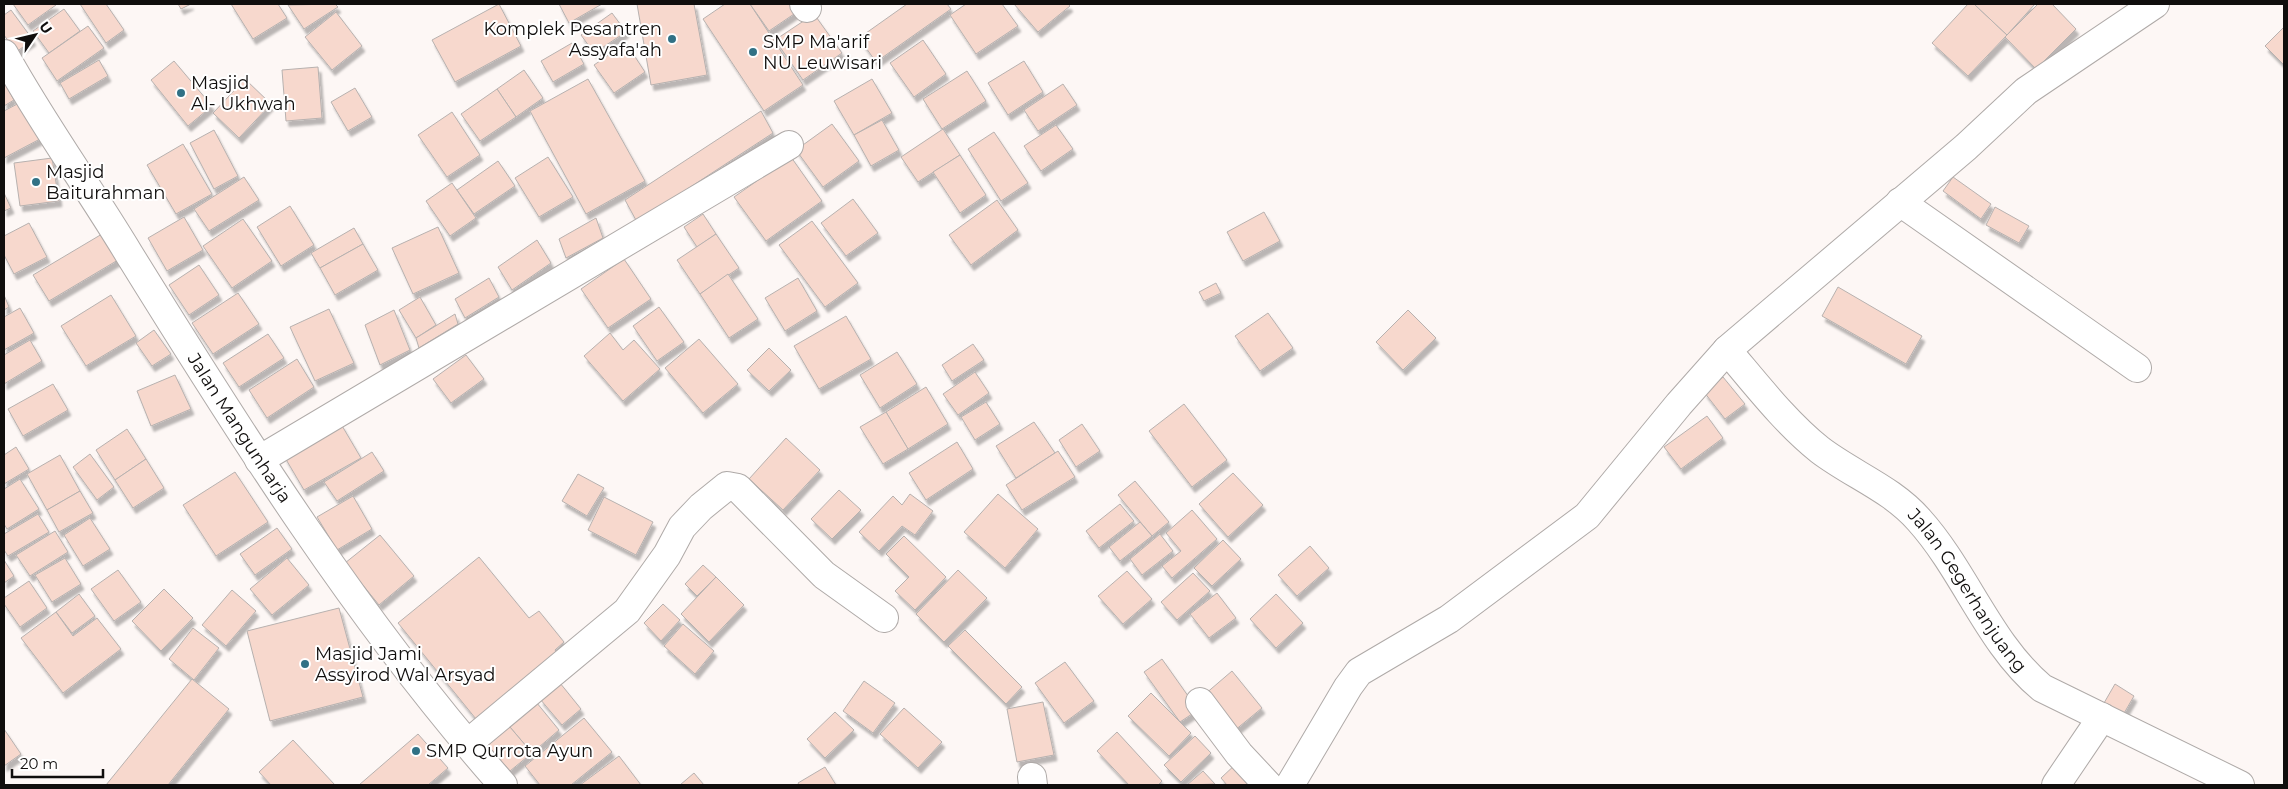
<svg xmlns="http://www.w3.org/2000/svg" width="2288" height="789" font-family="Montserrat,sans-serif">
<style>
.building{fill:#f7d8cd;stroke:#b7b1af;filter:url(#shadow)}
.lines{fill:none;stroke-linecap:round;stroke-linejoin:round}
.minor-casing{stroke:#afaaa8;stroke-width:30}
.minor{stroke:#fff;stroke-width:28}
.poi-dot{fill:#317185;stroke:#fff;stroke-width:2}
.labels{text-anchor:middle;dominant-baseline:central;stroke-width:4;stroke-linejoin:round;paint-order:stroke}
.poi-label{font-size:18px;fill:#100e0d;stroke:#fff;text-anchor:start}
.street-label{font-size:18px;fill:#100e0d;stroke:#fff}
</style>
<defs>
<filter id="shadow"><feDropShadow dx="3" dy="5.5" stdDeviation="1" flood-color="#0004"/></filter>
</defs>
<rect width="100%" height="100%" fill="#fdf7f5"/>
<g class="building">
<polygon points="13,4 55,4 56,5 28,25"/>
<polygon points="80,4 106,4 124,30 106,43"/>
<polygon points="178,4 191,4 181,9"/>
<polygon points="231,4 278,4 287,18 253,39"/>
<polygon points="335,4 338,7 304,29 288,5"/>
<polygon points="499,4 521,46 455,82 432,40"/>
<polygon points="559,4 602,4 569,23"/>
<polygon points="637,4 694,4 707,75 651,85"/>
<polygon points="725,4 750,4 803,85 764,111 703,19"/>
<polygon points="750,4 791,4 797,12 769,31"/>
<polygon points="907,4 947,4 951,9 876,62 859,38"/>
<polygon points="966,4 1002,4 1018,26 976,54 950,15"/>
<polygon points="1014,4 1068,4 1070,6 1038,32"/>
<polygon points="1968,4 1974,4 2007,35 1968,76 1932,43"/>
<polygon points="1974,4 2035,4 2007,35"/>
<polygon points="2038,4 2052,4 2076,29 2036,69 2005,37"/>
<polygon points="64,9 80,31 49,53 33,31"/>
<polygon points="11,10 33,40 16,52 4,35 4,15"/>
<polygon points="336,12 362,46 332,70 305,37"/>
<polygon points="612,13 626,32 594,53 581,35"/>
<polygon points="814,14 842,53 803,80 775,40"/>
<polygon points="88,26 104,48 57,81 42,58"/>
<polygon points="2284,27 2284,65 2265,46"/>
<polygon points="923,40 946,74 914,97 890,63"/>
<polygon points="572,43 584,64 553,82 541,61"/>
<polygon points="626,43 645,72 614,93 594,65"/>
<polygon points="99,60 108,76 69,99 60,83"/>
<polygon points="174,61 212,106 188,126 151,80"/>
<polygon points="1024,61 1043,92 1008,115 988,83"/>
<polygon points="318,67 322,118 286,121 282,70"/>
<polygon points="524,70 543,98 516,117 497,89"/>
<polygon points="967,71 986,101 942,129 923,99"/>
<polygon points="245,79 271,104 239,138 213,113"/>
<polygon points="588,79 645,181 586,214 530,111"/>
<polygon points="872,79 892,113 854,135 834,101"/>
<polygon points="4,82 14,100 4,106"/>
<polygon points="1063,84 1077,105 1038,131 1024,110"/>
<polygon points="355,88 372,117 348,131 331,102"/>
<polygon points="497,89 516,117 480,141 461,114"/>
<polygon points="21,102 40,139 4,158 4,111"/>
<polygon points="761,111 773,133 637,222 625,200"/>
<polygon points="452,112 480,155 447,177 418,135"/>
<polygon points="882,120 899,150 871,166 854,135"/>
<polygon points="832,124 859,161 823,187 796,150"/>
<polygon points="1056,125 1073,149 1041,171 1024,146"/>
<polygon points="943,129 960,155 918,182 901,157"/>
<polygon points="214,130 238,176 214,189 190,143"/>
<polygon points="994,132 1028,183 1001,201 968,149"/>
<polygon points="183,144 212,194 176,214 147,165"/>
<polygon points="960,155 986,195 960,213 933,172"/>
<polygon points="548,157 573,197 539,217 515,178"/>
<polygon points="791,157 822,201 766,241 734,197"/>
<polygon points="52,158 59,201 20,206 14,163"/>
<polygon points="498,161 515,186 474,214 457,190"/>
<polygon points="244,177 259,200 209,231 194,209"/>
<polygon points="1953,177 1991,204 1981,219 1943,191"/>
<polygon points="452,183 476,218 450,236 426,201"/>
<polygon points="4,193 11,208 4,211"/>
<polygon points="853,199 878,233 846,256 821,223"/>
<polygon points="997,200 1018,230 971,265 949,235"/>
<polygon points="290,206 314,245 281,266 257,227"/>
<polygon points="1995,207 2029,226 2019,243 1986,225"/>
<polygon points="1264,212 1280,241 1243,261 1227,232"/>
<polygon points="703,214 716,234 697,247 684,227"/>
<polygon points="184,217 203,250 167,271 148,238"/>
<polygon points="596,218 603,238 566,258 559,239"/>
<polygon points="243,219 272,261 232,288 203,246"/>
<polygon points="812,221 858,283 825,307 779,245"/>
<polygon points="29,223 47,257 14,274 4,255 4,236"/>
<polygon points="438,227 459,273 413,294 392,248"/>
<polygon points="354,228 363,244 320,268 311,253"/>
<polygon points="102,234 118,260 49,301 33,275"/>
<polygon points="716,234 739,268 700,294 677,260"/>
<polygon points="537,240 551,263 512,290 498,267"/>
<polygon points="363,244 378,270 335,295 320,268"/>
<polygon points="624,259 651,299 608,328 581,289"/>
<polygon points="199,265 219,295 189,315 169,285"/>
<polygon points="728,274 758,319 729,338 700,294"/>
<polygon points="489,278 499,297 465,318 455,299"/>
<polygon points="798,278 817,311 785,331 765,298"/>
<polygon points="1216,283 1221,293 1204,301 1199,292"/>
<polygon points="1838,287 1922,336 1906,364 1822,316"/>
<polygon points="238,293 259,324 213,354 192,323"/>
<polygon points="4,295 9,307 4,310"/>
<polygon points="111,295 136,336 86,366 61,326"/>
<polygon points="420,297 436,325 416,338 399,310"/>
<polygon points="659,307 684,342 657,361 633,326"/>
<polygon points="20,308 34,333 4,350 4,317"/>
<polygon points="329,309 354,363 315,381 290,327"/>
<polygon points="394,310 410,350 380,365 365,325"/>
<polygon points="1408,310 1436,338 1403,370 1376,342"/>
<polygon points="1268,313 1293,348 1260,371 1235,336"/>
<polygon points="455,314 458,324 419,348 416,338"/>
<polygon points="846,316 871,359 819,389 794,346"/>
<polygon points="154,330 171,354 152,366 136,343"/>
<polygon points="610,333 623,350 634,340 660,369 623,401 584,356"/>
<polygon points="268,334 284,358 239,387 223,363"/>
<polygon points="699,339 738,384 703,413 665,368"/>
<polygon points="30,340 42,361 4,384 4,355"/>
<polygon points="973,344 984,360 952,381 942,365"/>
<polygon points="769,348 791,370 769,391 747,370"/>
<polygon points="897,352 917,384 880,408 860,375"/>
<polygon points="466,355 484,379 451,403 433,379"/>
<polygon points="297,359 314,387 267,418 249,390"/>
<polygon points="975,372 989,393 958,415 943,394"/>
<polygon points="175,375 191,409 151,426 137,391"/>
<polygon points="1723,377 1745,404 1725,419 1704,392"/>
<polygon points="53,384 68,410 23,436 8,409"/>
<polygon points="926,387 948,424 908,449 886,412"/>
<polygon points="986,402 1000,424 975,440 961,417"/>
<polygon points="1184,404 1227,460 1192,487 1149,431"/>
<polygon points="886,412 908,449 883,464 860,427"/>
<polygon points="1707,416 1723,438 1681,469 1664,447"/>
<polygon points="1034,422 1055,453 1016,478 996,446"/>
<polygon points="341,424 361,458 304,490 284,456"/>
<polygon points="1082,424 1100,451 1076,467 1059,440"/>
<polygon points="127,429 146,459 115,480 96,450"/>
<polygon points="786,438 820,470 783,510 749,479"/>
<polygon points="957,442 973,469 926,500 909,473"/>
<polygon points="16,447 29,469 4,484 4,455"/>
<polygon points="1058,451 1075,477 1022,510 1006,485"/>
<polygon points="372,452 384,471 337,501 324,482"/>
<polygon points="90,454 114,487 97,500 73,467"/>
<polygon points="60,455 80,491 47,510 27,474"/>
<polygon points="146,459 164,488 133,508 115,480"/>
<polygon points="235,472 268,522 216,556 183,505"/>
<polygon points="1233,473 1263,505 1228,537 1199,504"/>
<polygon points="578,474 604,488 587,516 562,501"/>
<polygon points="20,479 39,509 7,529 4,524 4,489"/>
<polygon points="1135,481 1169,522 1152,536 1118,495"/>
<polygon points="839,490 861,510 832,539 811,519"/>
<polygon points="80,491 93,513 59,532 47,510"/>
<polygon points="910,494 933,511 915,535 902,526 879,551 859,532 893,496 902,505"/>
<polygon points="998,494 1038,529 1005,568 964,532"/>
<polygon points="353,496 372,529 337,550 317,517"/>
<polygon points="604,497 653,522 636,555 588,530"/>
<polygon points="1120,504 1134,521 1099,548 1086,531"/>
<polygon points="1192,510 1217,539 1172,578 1162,566 1181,551 1166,533"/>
<polygon points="38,514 49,532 8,556 4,550 4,534"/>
<polygon points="90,518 110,549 83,566 64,535"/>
<polygon points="1140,522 1152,536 1120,561 1109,547"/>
<polygon points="277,528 292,549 255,575 240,554"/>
<polygon points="55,531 68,552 30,576 16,555"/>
<polygon points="1160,534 1173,551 1142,575 1130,559"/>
<polygon points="380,535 414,576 379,605 345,563"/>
<polygon points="904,536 946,577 915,610 895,591 909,577 886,554"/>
<polygon points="1223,540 1241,559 1212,586 1194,568"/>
<polygon points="1310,546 1329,568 1297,596 1278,575"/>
<polygon points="479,557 529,618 539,611 564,642 555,650 557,653 476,719 398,623"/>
<polygon points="65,558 81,584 52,602 35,575"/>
<polygon points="287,558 309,585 272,615 250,589"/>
<polygon points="4,560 14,576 4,583"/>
<polygon points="703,565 716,577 697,596 685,584"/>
<polygon points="118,570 141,602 114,621 91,589"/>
<polygon points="958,570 987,598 944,642 916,614"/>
<polygon points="1127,571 1152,599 1123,624 1098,596"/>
<polygon points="1193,573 1210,591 1177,620 1161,602"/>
<polygon points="716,577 744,605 709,642 681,614"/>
<polygon points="29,581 47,608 20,627 4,604 4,598"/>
<polygon points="164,589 193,618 161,651 132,621"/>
<polygon points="232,590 256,611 226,646 202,625"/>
<polygon points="1217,593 1236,618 1209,638 1190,614"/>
<polygon points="79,594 95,616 72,633 56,612"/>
<polygon points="1276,594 1303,623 1276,648 1250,619"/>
<polygon points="663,604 680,620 661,641 644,623"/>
<polygon points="339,608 363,697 270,721 247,631"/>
<polygon points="56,612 73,636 97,618 121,649 63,693 21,638"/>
<polygon points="683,624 714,651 695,674 664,646"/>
<polygon points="193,628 219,648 194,680 169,659"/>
<polygon points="965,630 1022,687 1006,704 948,646"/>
<polygon points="1162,659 1198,710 1180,722 1144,672"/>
<polygon points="1065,662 1094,701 1064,723 1035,683"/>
<polygon points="1232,671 1262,708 1234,731 1204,695"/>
<polygon points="192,679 229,709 168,785 106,785"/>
<polygon points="864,681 895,703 873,733 843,711"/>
<polygon points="560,683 581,709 562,725 540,699"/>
<polygon points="2115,684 2134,696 2123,715 2104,703"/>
<polygon points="1151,693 1191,733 1169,756 1128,716"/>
<polygon points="532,697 559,730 532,753 504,720"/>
<polygon points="1043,702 1054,755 1017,762 1007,709"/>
<polygon points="904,708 942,742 918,768 880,734"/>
<polygon points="835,712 854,730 825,758 807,739"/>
<polygon points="584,718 612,752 571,785 540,785 525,766"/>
<polygon points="504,720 532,753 510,771 482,739"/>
<polygon points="4,729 21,754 4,766"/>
<polygon points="1117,732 1162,781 1158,785 1129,785 1097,751"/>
<polygon points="418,734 448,768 428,785 359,785"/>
<polygon points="1195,736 1211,753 1181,782 1164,765"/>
<polygon points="293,740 335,785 271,785 259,772"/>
<polygon points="619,756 641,785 580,785"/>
<polygon points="1238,762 1260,785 1227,785 1221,778"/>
<polygon points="825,767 836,785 799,785 798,783"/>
<polygon points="1203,771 1215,784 1187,785"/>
<polygon points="694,773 704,785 680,785"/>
</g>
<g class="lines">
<defs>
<g id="minor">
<polyline points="804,4 807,8"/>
<path id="s1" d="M4 54C42 123 88 186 129 254 243 438 359 622 503 785"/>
<polyline points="1900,202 2137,368"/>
<path id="s2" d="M1727 350C1756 384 1785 422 1820 450 1853 475 1892 489 1919 520 1965 571 1989 644 2042 688L2240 785"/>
<polyline points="259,460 789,145"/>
<polyline points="1200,702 1239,754 1268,785"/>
<polyline points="467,744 627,611 667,555 682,527 701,507 727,486 738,488 824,575 884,618"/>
<polyline points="1032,777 1033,785"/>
<polyline points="1290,785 1348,687 1359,672 1449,619 1587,516 1679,404 1727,350 1966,147 2026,91 2155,4"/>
<polyline points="2056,785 2102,717"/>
</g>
</defs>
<use href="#minor" class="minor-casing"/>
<use href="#minor" class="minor"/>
</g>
<g class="poi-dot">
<circle cx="672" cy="39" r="5"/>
<circle cx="753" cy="52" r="5"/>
<circle cx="181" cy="93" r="5"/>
<circle cx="36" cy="182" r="5"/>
<circle cx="305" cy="664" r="5"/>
<circle cx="416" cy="751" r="5"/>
</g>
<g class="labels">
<g class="poi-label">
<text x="662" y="29" text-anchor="end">Komplek Pesantren<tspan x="662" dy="21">Assyafa'ah</tspan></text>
<text x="763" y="42">SMP Ma'arif<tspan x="763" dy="21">NU Leuwisari</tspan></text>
<text x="191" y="83">Masjid<tspan x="191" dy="21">Al- Ukhwah</tspan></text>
<text x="46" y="172">Masjid<tspan x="46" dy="21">Baiturahman</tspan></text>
<text x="315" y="654">Masjid Jami<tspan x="315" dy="21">Assyirod Wal Arsyad</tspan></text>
<text x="426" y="751">SMP Qurrota Ayun</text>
</g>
<g class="street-label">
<text stroke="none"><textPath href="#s1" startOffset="442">Jalan Mangunharja</textPath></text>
<text stroke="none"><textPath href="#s2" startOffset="344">Jalan Gegerhanjuang</textPath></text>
</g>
</g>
<rect width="2288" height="789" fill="none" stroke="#100e0d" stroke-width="10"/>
<g transform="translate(35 35) rotate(55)" stroke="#ffffff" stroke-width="4" paint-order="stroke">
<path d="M0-4L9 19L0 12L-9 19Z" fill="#100e0d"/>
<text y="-8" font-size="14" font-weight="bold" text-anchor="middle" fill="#100e0d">U</text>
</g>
<path d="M12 769v8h91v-8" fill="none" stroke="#100e0d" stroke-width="2.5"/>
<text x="20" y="769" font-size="15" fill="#100e0d" stroke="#ffffff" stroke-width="4" paint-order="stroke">20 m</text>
</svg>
